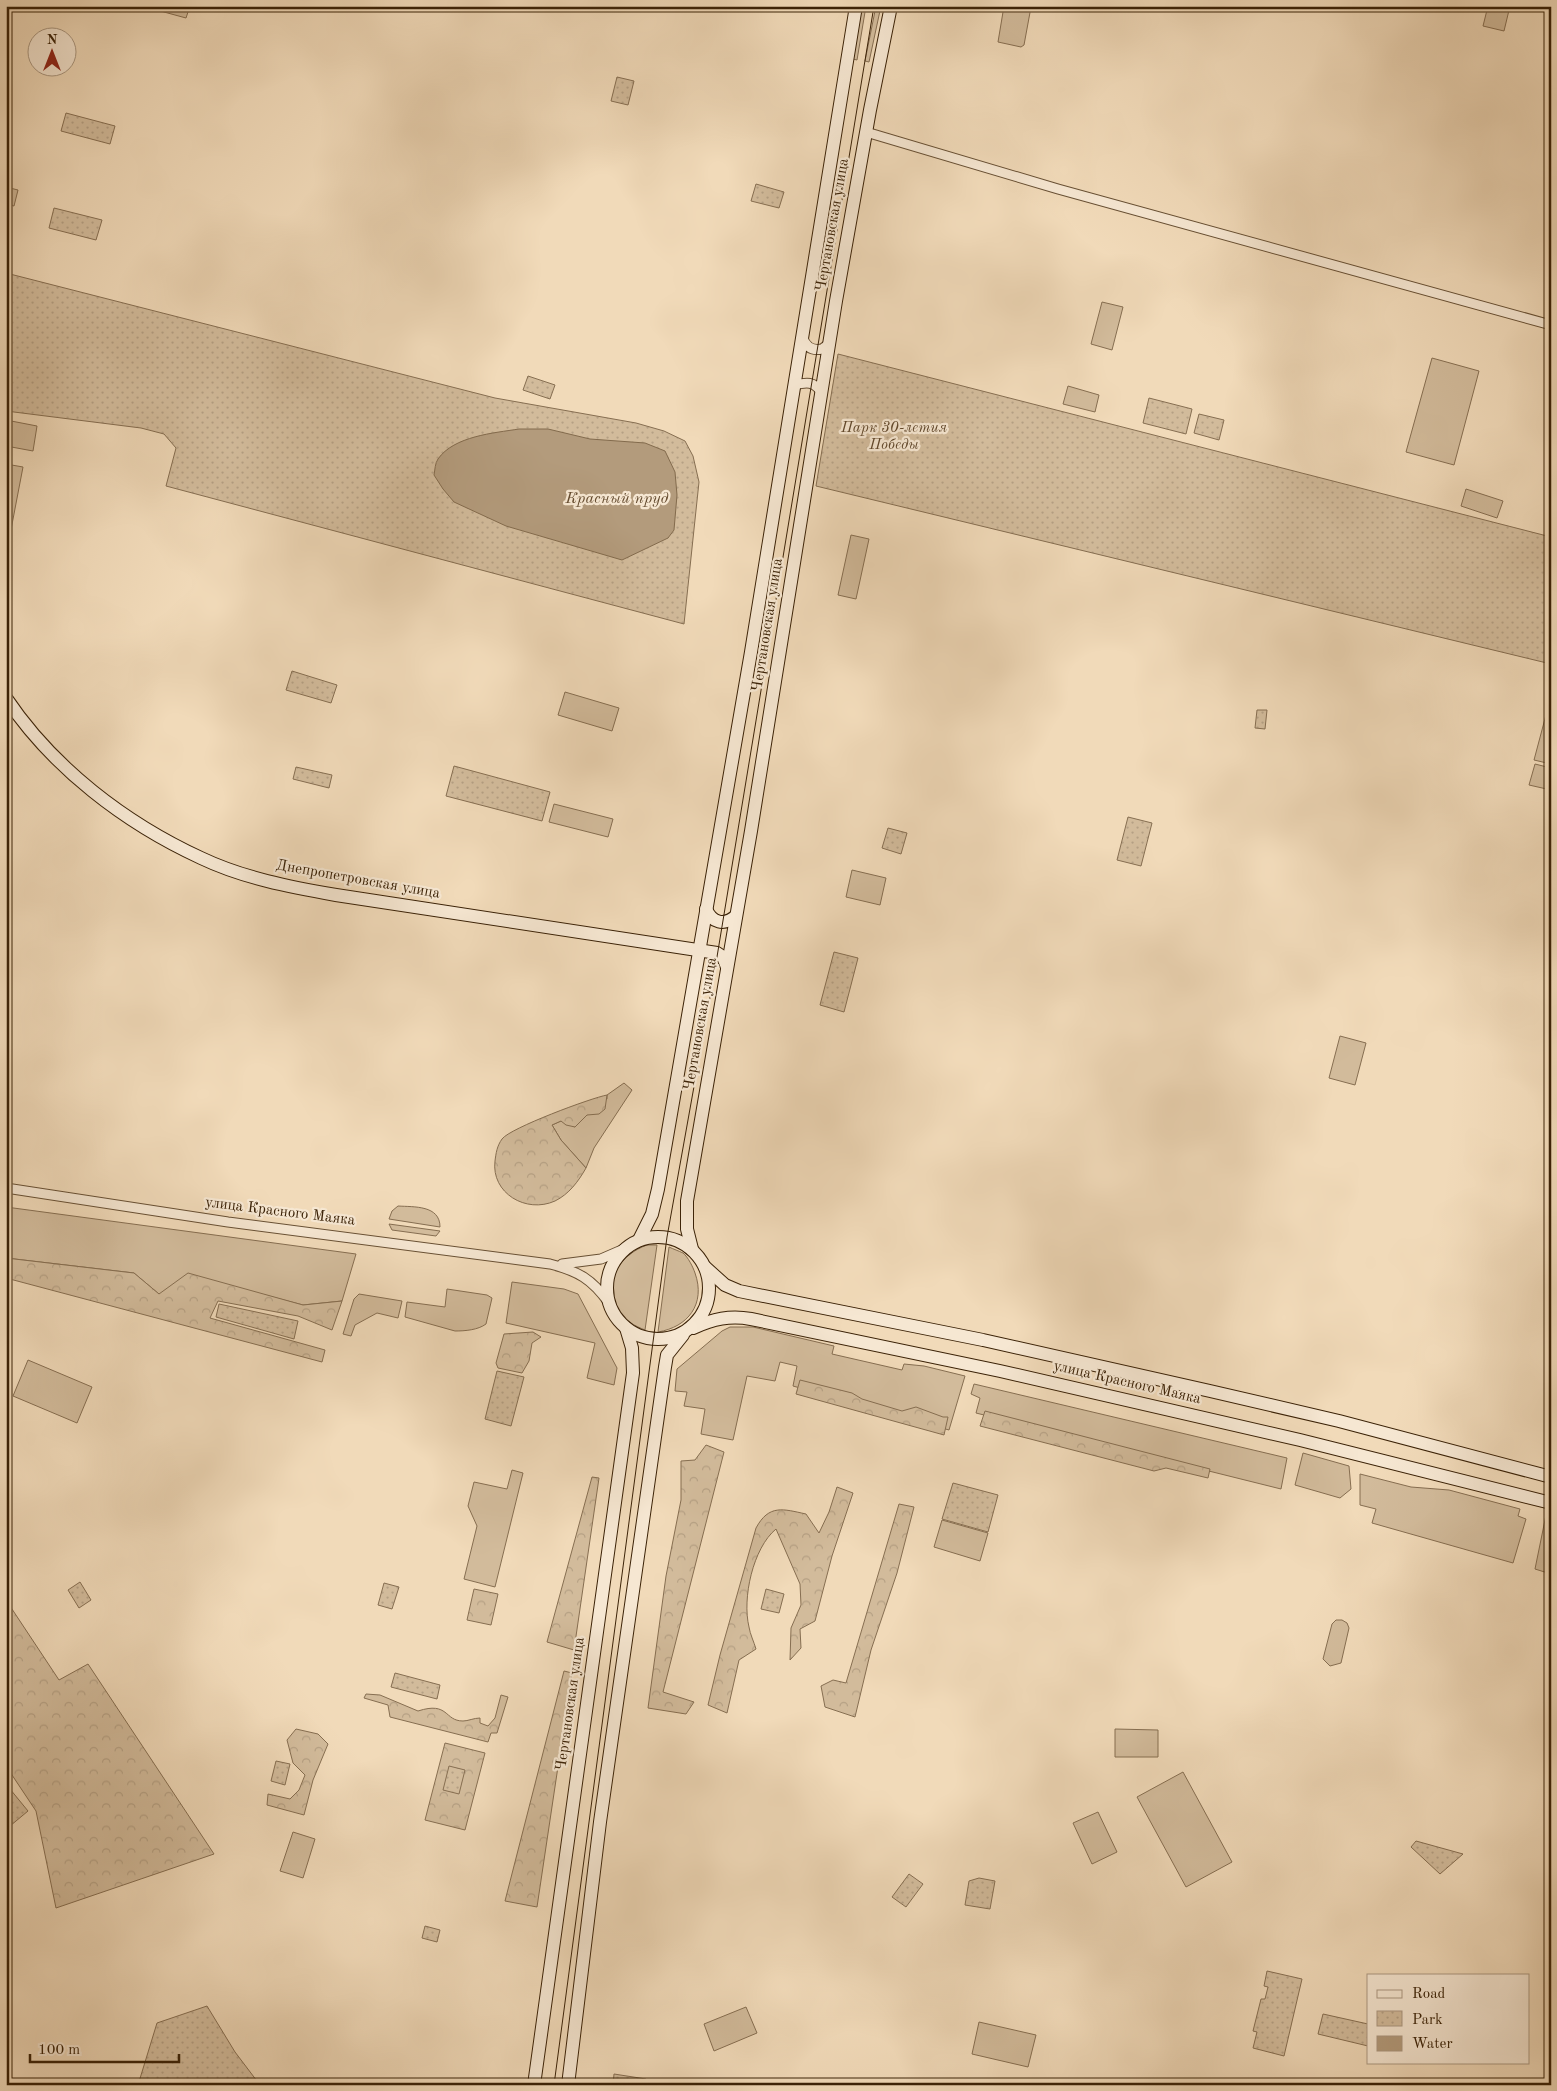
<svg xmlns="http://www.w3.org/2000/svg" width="1557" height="2091" font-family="'Old Standard TT',serif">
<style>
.grass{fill:#d2bb9b;stroke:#866e51}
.forest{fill:url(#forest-crowns);stroke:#866e51}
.park{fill:url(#park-dots);stroke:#866e51}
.water{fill:#b39b7c;stroke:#836b4d}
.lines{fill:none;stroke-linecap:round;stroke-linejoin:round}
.street-casing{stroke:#685034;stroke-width:11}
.secondary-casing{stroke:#3b2207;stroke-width:14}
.street{stroke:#f6e7d2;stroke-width:9}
.secondary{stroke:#f6e7d2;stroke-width:12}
.tram{stroke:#3b2207;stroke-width:1}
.labels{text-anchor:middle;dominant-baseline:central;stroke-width:4.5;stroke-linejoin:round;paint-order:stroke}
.street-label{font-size:15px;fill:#3b2207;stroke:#f6e7d2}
.park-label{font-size:15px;font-style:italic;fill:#61482c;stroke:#f6e7d2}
.water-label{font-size:16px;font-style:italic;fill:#654c30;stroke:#f6e7d2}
</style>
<defs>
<pattern id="forest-crowns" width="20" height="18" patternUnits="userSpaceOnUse" patternTransform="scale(1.25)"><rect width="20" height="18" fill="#d2bb9b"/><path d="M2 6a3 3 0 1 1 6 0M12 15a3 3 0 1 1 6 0" fill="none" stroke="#b5a084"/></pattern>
<pattern id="park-dots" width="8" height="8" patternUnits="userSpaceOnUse" patternTransform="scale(1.25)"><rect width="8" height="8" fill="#d2bb9b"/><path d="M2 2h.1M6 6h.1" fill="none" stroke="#b5a084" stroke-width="1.8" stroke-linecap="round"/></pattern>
</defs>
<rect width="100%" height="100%" fill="#f1dab9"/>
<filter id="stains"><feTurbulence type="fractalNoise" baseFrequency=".004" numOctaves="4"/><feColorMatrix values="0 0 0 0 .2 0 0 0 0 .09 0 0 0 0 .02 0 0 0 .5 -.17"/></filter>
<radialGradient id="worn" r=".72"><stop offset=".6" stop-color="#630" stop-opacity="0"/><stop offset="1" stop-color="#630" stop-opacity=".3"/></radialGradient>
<g class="grass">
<polygon points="142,6 190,6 186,18"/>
<polygon points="861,6 866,6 857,60 853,59"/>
<polygon points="876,6 881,6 869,62 865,61"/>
<polygon points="1004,6 1031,7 1024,45 1021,47 998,42"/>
<polygon points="1488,6 1510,6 1504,31 1483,26"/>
<polygon points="6,187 18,190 14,206 6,204"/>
<polygon points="1102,302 1123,307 1112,350 1091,344"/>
<polygon points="1432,358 1479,371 1454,465 1406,452"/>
<polygon points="1068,386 1099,395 1095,412 1063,404"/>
<polygon points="6,420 37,426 33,451 6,446"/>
<polygon points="6,464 23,467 9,540 6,540"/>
<polygon points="1466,489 1503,501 1497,518 1461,506"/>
<polygon points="851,535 869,539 856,599 838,595"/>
<polygon points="565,692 619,708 612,731 558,715"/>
<polygon points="1551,696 1551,764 1534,760"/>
<polygon points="1535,764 1551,768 1551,790 1529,785"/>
<polygon points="554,804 613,819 608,837 549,822"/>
<polygon points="852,870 886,878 880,905 846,897"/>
<polygon points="1340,1036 1366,1043 1355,1085 1329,1078"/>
<polygon points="624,1083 632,1090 594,1148 586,1168 561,1140 552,1125 561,1121 575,1127 587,1115 607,1099 607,1095"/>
<path d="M398 1206C414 1207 440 1205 440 1227L389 1219 392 1211Z"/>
<polygon points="6,1207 356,1254 342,1301 303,1305 261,1294 159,1294 134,1273 6,1258"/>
<polygon points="389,1224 440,1231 436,1236 392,1230"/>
<path d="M647 1245H657L645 1330C635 1326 623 1320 617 1310 600 1283 621 1254 647 1245Z"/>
<path d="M669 1247C673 1249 679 1251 683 1253 688 1257 693 1267 695 1273 706 1304 688 1327 658 1332Z"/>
<polygon points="512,1282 564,1289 578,1294 617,1368 614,1385 587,1378 595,1343 506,1323"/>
<path d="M447 1289 487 1295 492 1298 486 1324C478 1330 465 1331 455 1331L405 1317 407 1302 445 1307Z"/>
<polygon points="359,1294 402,1301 398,1318 377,1313 355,1325 351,1336 343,1334 354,1299"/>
<polygon points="730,1327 753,1327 834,1346 832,1354 902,1370 904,1364 924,1366 965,1376 949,1430 793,1386 797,1366 780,1362 775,1381 747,1376 733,1440 701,1434 705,1409 684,1406 687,1392 675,1391 677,1369 722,1331"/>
<polygon points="28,1360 92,1387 77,1423 13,1396"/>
<polygon points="974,1384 1287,1458 1281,1489 976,1413 980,1398 971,1394"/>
<polygon points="1303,1453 1349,1466 1351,1489 1340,1498 1295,1485"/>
<polygon points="512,1470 523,1473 495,1587 464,1579 477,1526 468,1506 474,1482 507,1489"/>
<polygon points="1360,1474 1411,1487 1449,1490 1520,1509 1518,1516 1526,1519 1513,1563 1372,1523 1376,1509 1360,1505"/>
<polygon points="1546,1515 1551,1516 1551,1574 1535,1569"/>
<polygon points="942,1520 988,1533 980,1561 934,1547"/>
<polygon points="1342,1620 1347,1623 1349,1628 1341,1663 1330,1666 1323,1659 1332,1624 1336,1620"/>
<polygon points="1115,1729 1158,1730 1158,1757 1115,1757"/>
<polygon points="1183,1772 1232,1862 1186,1887 1137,1797"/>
<polygon points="1098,1812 1117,1852 1092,1864 1073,1823"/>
<polygon points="293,1832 315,1839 303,1878 280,1871"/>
<polygon points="746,2007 757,2033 714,2051 704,2024"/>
<polygon points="979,2022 1036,2035 1028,2067 972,2054"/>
</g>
<g class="forest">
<path d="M607 1095 605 1109 599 1114 587 1115 575 1127 566 1125 561 1121 552 1125 561 1140 586 1168C578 1182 569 1194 555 1201 526 1214 491 1193 495 1161 496 1153 497 1146 502 1139 510 1128 591 1098 607 1095Z"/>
<polygon points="6,1258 134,1273 159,1294 188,1273 303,1305 342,1301 332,1330 298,1316 218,1301 210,1318 325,1350 322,1362 6,1278"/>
<polygon points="533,1332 541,1337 532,1343 529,1361 522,1373 498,1368 496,1363 504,1334"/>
<polygon points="800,1380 852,1393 862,1399 902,1411 916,1407 943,1417 948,1417 944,1435 796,1394"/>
<polygon points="985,1411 1210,1469 1208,1478 1166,1468 1154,1471 980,1426"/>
<polygon points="706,1445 724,1452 663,1692 694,1702 686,1714 648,1708 666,1576 681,1500 681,1461 695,1460"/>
<polygon points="592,1477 599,1478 574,1650 547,1642"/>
<path d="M837 1487 853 1493 832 1556 815 1621 800 1629 801 1648 790 1660 791 1628 801 1605 800 1584 776 1529C753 1548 742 1598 749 1627 750 1634 754 1642 756 1649L739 1660 727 1713 708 1705 720 1655 756 1528C769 1504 783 1509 806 1514L819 1533 829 1512Z"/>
<polygon points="899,1504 914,1507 897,1573 871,1650 855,1717 825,1707 821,1686 833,1680 846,1683"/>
<polygon points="474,1589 498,1594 491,1625 467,1620"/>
<polygon points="6,1600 59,1680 88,1664 214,1854 56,1908 36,1811 6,1766"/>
<polygon points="564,1671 572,1673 537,1907 505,1901"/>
<path d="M366 1694 380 1695 418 1711C449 1701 444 1721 463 1721 468 1721 474 1718 480 1718V1723L488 1726 495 1718 501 1695 508 1697 497 1733H491L488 1742 390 1717 388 1705 364 1698Z"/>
<polygon points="296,1729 318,1734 328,1744 313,1780 304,1815 267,1805 268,1794 290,1799 299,1790 305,1775 293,1763 287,1740"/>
<polygon points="445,1743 485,1753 465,1830 425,1820"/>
</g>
<g class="park">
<polygon points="617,77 634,81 628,105 611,101"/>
<polygon points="66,113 115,126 110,144 61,131"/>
<polygon points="756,184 784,192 779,208 751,201"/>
<polygon points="54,208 102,220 96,240 49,228"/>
<polygon points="6,273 495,398 636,423 664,431 685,441 693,456 699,482 684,624 166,486 176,448 164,434 141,428 6,411"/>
<polygon points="838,354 1551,537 1551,664 816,486"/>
<polygon points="528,376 555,385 550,399 523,390"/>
<polygon points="1149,398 1192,409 1186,434 1143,423"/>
<polygon points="1199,414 1224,420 1219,440 1194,433"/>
<polygon points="292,671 337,685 331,703 286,690"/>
<polygon points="1257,710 1267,710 1265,729 1255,728"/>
<polygon points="454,766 550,792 542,821 446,796"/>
<polygon points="296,767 332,775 329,788 293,779"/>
<polygon points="1128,817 1152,823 1141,866 1117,860"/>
<polygon points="888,828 907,833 901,854 882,848"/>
<polygon points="834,952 858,958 844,1012 820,1005"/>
<polygon points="219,1304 298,1321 294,1339 216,1317"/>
<polygon points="497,1371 524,1377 511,1426 485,1419"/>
<polygon points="953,1483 998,1495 988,1532 942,1519"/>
<polygon points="80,1582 91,1600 79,1608 68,1590"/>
<polygon points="384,1583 399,1587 392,1609 378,1605"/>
<polygon points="766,1589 784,1594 779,1613 761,1609"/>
<polygon points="395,1673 440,1685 437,1699 391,1687"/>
<polygon points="276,1761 290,1764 285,1785 271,1781"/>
<polygon points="449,1766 465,1770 459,1794 443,1790"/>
<polygon points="10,1789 28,1811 10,1826 6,1822 6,1792"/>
<polygon points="1416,1841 1463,1854 1440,1874 1411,1847"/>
<polygon points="909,1874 923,1884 906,1907 892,1897"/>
<polygon points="979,1878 995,1881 990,1909 965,1905 969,1881"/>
<polygon points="425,1926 440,1930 437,1942 422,1938"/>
<polygon points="1267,1971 1302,1979 1284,2056 1253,2048 1257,2032 1253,2031 1261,1999 1265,1999 1268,1987 1264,1986"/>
<polygon points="207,2006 235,2052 260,2085 138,2085 157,2023"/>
<polygon points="1323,2014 1368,2024 1368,2046 1318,2034"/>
<polygon points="614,2074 646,2079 645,2085 613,2085"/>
</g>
<path class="water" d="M519 429H548L590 439 645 443 665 451 675 472 677 495 674 530 668 538 622 560 506 526 454 502 443 489 434 475C435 470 435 463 438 459 454 436 494 433 519 429Z"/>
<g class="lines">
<defs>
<g id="street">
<polyline points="866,132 1058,189 1551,325"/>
<path d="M803 338C806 347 812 351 822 349L830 343"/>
<path d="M794 385C807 382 814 381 822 393"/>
<path d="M6 1188 228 1222 550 1264C578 1271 592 1279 609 1303"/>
<polyline points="562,1264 601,1259 624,1249"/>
</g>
<g id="secondary">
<path d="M6 698C53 768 125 823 201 858 243 878 290 887 336 895L717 953 723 957 727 967"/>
<path d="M706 909C712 923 724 926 736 916"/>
<circle cx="658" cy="1288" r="51"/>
<polyline points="639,1240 652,1214 658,1189 751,652 856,6"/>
<polyline points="692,1249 687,1229 687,1201 751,831 836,301 870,110 891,6"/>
<polyline points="705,1267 725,1285 739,1291 983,1340 1210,1391 1339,1421 1551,1477"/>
<path d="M693 1328C713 1319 730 1315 751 1319L1000 1371 1300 1440 1551 1503"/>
<polyline points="534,2085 633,1373 632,1348 626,1328"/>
<polyline points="568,2085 600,1822 665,1367 667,1355 683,1335"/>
</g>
</defs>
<use href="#street" class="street-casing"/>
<use href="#secondary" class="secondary-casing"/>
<use href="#street" class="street"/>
<use href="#secondary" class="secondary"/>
<polyline class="tram" points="554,2085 667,1237 714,975 874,6"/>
</g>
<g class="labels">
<g class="street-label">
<text transform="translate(833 225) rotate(-80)">Чертановская улица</text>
<text transform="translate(768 625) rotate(-81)">Чертановская улица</text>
<text transform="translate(358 880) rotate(10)">Днепропетровская улица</text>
<text transform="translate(701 1024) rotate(-80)">Чертановская улица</text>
<text transform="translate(280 1212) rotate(7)">улица Красного Маяка</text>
<text transform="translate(1127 1383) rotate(13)">улица Красного Маяка</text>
<text transform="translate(571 1704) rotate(-82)">Чертановская улица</text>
</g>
<g class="park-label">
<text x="894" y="428">Парк 30-летия<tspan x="894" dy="17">Победы</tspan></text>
</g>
<g class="water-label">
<text x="617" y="499">Красный пруд</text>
</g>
</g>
<rect width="1557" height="2091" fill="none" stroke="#f1dab9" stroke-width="25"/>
<rect x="8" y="8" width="1542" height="2076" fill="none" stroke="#3b2207" stroke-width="2.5"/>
<rect x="12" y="12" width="1532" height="2066" fill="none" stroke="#3b2207"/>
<rect x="1367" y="1974" width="162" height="90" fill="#f6e7d2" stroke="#ab9881"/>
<rect x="1377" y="1990" width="25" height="8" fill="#f6e7d2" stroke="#ab9881"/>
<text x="1412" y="1998" font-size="15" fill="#3b2207">Road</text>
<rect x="1377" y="2011" width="25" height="15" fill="url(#park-dots)" stroke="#ab9881"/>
<text x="1412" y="2024" font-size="15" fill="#3b2207">Park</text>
<rect x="1377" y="2036" width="25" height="15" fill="#b39b7c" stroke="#ab9881"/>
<text x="1412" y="2048" font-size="15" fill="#3b2207">Water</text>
<g transform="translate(52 52)"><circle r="24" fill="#f6e7d2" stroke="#ab9881"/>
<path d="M0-4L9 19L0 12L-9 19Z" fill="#8f2418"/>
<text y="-8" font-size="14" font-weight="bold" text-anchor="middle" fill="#3b2207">N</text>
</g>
<path d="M30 2054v8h149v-8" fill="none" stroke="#3b2207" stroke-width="2.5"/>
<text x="38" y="2054" font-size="15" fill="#3b2207" stroke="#f6e7d2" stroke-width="4" paint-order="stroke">100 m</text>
<rect width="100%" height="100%" filter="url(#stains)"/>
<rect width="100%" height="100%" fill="url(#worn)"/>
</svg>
